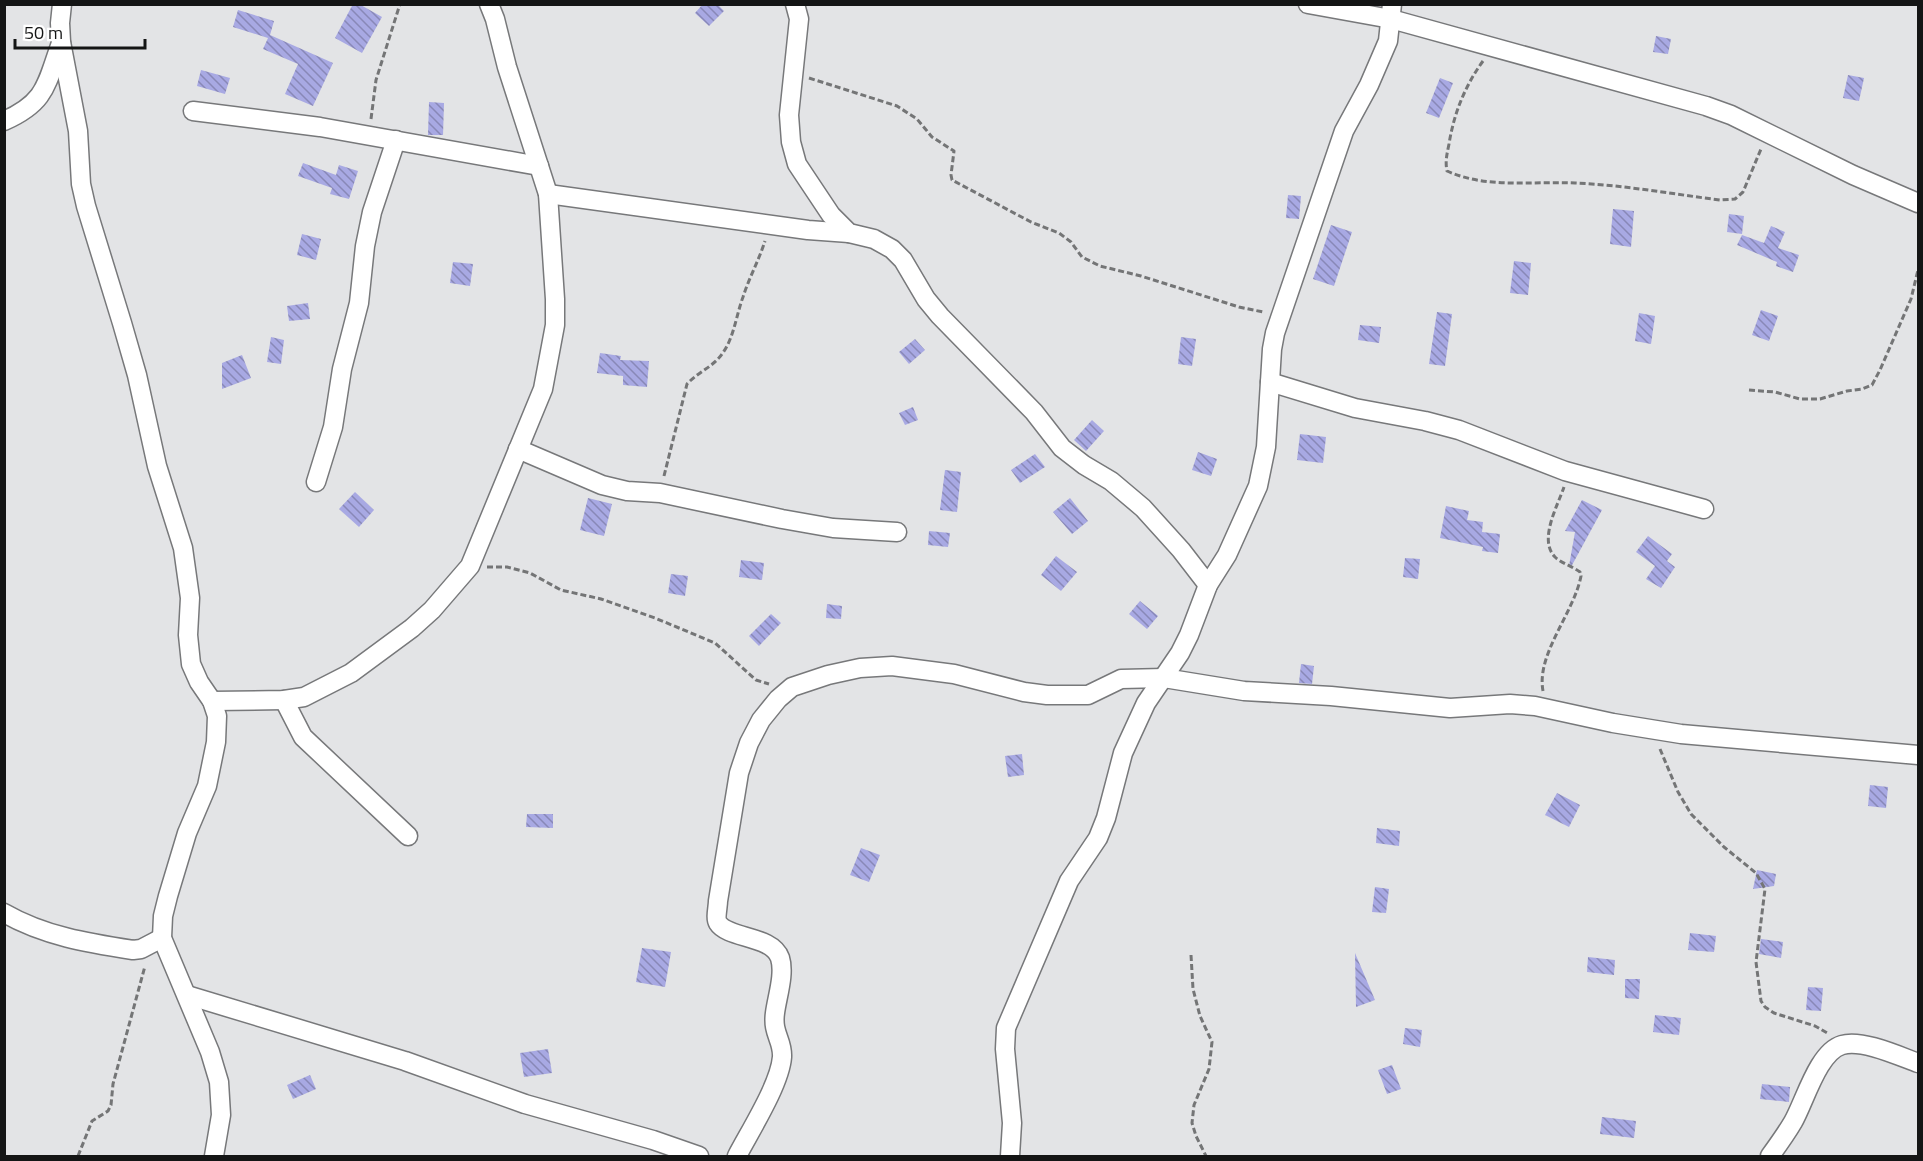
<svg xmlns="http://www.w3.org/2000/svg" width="1923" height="1161" font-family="'Titillium Web',sans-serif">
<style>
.building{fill:url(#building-back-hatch)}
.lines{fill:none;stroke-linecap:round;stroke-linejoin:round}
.minor-casing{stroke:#77787a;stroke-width:21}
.path{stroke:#747576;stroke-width:3;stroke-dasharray:6 3;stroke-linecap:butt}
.minor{stroke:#fff;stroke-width:18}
</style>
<defs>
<pattern id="building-back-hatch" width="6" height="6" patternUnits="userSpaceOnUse" patternTransform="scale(1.5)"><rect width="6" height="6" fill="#a8a9e3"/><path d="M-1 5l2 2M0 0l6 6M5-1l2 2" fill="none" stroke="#8888b7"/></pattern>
</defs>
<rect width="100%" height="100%" fill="#e3e4e6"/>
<g class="building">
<polygon points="353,4 359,4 382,17 362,53 335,38"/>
<polygon points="703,4 717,4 724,11 709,26 695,13"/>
<polygon points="238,10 274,21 270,35 333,63 313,106 285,94 298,64 263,49 268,38 233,27"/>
<polygon points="1656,36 1671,39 1668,54 1653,52"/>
<polygon points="201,70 230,78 225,94 197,86"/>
<polygon points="1848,75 1864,78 1859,101 1843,98"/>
<polygon points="1440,78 1453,83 1439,118 1426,113"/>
<polygon points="429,102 444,103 443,135 428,135"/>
<polygon points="303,163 336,175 339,165 358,171 349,199 330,194 332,188 298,176"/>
<polygon points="1288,195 1301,196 1299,219 1286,218"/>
<polygon points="1613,209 1634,211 1631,247 1610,244"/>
<polygon points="1729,214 1744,216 1742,234 1727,232"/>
<polygon points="1331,225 1352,232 1334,286 1313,279"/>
<polygon points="1771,226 1785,232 1778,248 1799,255 1793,272 1776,266 1777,262 1737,245 1742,235 1764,243"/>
<polygon points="302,234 321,239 316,260 297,255"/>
<polygon points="1514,261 1531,263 1528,295 1510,293"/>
<polygon points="453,262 473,264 470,286 450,283"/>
<polygon points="308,303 310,319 289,321 287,306"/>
<polygon points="1761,310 1778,316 1769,341 1752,335"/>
<polygon points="1437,312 1452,314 1445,366 1429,364"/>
<polygon points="1639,313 1655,316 1651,344 1635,341"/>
<polygon points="1360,325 1381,327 1379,343 1358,340"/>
<polygon points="271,337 284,340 281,364 267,362"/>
<polygon points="1181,337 1196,339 1192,366 1178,364"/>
<polygon points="915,339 925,350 909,364 899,352"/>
<polygon points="600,353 621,356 620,360 649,361 647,387 623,385 623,376 597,373"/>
<polygon points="242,355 251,378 222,389 222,363"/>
<polygon points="913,407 918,420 905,425 899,413"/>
<polygon points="1092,420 1104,431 1086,451 1074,440"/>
<polygon points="1300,434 1326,437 1323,463 1297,460"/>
<polygon points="1198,452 1217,459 1211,476 1192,470"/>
<polygon points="1035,454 1045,467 1020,483 1011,470"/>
<polygon points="945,470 961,472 957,512 940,510"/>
<polygon points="355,492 374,510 359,527 339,509"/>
<polygon points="588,498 612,504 604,536 580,530"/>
<polygon points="1070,498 1088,521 1072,534 1053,512"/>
<polygon points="1582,500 1602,510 1571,567 1569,566 1575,532 1565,531"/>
<polygon points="1446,506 1469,511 1467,520 1483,522 1482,532 1500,534 1498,553 1482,551 1483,547 1440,538"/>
<polygon points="929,531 950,533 948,547 928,545"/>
<polygon points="1648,536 1672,554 1667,561 1675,567 1661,588 1646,579 1655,566 1636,552"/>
<polygon points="1056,556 1077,572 1061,591 1041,575"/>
<polygon points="1405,558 1420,559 1418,579 1403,577"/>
<polygon points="741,560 764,563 762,580 739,577"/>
<polygon points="671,574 688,576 685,596 668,593"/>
<polygon points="1140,601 1158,616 1147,629 1129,614"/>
<polygon points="827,604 842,606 841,619 826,618"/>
<polygon points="771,614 781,623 759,646 749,636"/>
<polygon points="1301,664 1314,666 1312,684 1299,683"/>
<polygon points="1022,754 1024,775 1008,777 1005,756"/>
<polygon points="1870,785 1888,787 1886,808 1868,806"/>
<polygon points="1557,793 1580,805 1569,827 1545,815"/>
<polygon points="527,814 553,814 553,828 526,827"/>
<polygon points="1377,828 1400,831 1399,846 1376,843"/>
<polygon points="861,848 880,855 869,882 850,875"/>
<polygon points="1757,870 1776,874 1774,886 1753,889"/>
<polygon points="1375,887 1389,889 1386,913 1372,912"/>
<polygon points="1690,933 1716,936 1714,952 1688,950"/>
<polygon points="1761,939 1783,942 1781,958 1759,954"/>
<polygon points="642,948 671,952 665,987 636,982"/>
<polygon points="1355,953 1375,1000 1356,1007"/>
<polygon points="1588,957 1615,960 1614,975 1587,972"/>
<polygon points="1625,979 1640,979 1639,999 1625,998"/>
<polygon points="1808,987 1823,988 1821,1011 1806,1010"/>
<polygon points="1655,1015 1681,1018 1679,1035 1653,1032"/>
<polygon points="1405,1028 1422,1030 1420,1047 1403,1044"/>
<polygon points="548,1049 552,1073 524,1077 520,1053"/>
<polygon points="1392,1065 1401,1089 1387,1094 1378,1070"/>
<polygon points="310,1075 316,1089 293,1099 287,1085"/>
<polygon points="1762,1084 1790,1087 1789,1102 1760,1099"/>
<polygon points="1602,1117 1636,1121 1634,1138 1600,1134"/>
</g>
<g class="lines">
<defs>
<g id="minor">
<polyline points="62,4 60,23 61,42 78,131 81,184 86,206 122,323 137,375 157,466 183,548 190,598 188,635 191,664 199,682 212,701 217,716 216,742 207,786 187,833 168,896 163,916 162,938 210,1052 219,1082 221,1115 214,1156"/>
<polyline points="795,4 799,19 789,115 791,142 797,164 831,215 849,233 874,239 892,249 903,260 926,299 940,316 1034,412 1062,448 1084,465 1111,481 1143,508 1181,550 1208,585"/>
<polyline points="1308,4 1391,19 1706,106 1731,115 1853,175 1918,203"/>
<polyline points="193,111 320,127 539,166"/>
<path d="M4 121C47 102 46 84 61 43"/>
<polyline points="548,194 808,230 849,233"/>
<polyline points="1270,382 1355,408 1425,421 1459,430 1565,471 1704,509"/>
<polyline points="518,449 602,485 627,491 660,493 782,519 833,528 897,532"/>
<polyline points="316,482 333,427 342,369 359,303 365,246 372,212 396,140"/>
<polyline points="284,700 303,737 408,836"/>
<polyline points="212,701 284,700 304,697 351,673 412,628 432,610 470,566 543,389 555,325 555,299 548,194 507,67 495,19 489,4"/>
<path d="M4 913C44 936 88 943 133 950L141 949 162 938"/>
<polyline points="187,995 405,1061 525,1104 653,1140 699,1156"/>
<path d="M737 1156C750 1131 780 1084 782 1057 783 1040 772 1034 775 1013 777 997 785 974 780 958 772 935 728 939 718 923 715 918 718 907 718 901L739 773 749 743 761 720 778 699 792 687 828 675 860 668 892 666 954 674 1024 692 1047 695H1088L1121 679 1164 678 1244 691 1331 696 1450 708 1510 704 1535 706 1613 723 1681 734 1918 755"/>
<polyline points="1010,1156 1012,1123 1005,1049 1006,1028 1069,881 1098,838 1106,818 1123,753 1146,703 1180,653 1189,635 1208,585 1227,555 1258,486 1266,447 1272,349 1275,333 1344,131 1369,85 1388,41 1392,4"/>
<path d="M1770 1156C1778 1145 1786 1134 1793 1122 1805 1101 1818 1052 1842 1045 1862 1039 1899 1056 1918 1063"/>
</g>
</defs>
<use href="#minor" class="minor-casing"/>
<g class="path">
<path d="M1483 61C1465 86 1454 113 1449 144 1447 154 1445 161 1447 171 1487 189 1533 181 1575 183 1623 185 1672 194 1720 200L1735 199 1743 192 1761 149"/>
<polyline points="809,78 897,106 917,119 932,137 954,151 951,175 952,180 1031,222 1059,233 1071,242 1082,257 1100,266 1141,276 1239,307 1263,312"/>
<polyline points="371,119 376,80 400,4"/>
<polyline points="1749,390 1775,392 1800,399 1820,399 1847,391 1862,389 1872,385 1880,370 1911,299 1918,270"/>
<path d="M664 476 687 384C698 372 713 367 722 354 734 338 736 316 743 297 749 278 759 260 765 241"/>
<polyline points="487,567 507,567 530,573 561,590 601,599 655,618 715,643 756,680 769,684"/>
<path d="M1543 691C1536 654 1574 613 1581 576L1580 572C1572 566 1561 563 1555 557 1538 540 1558 505 1564 487"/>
<polyline points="1660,749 1678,792 1691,814 1724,847 1756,873 1765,889 1756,962 1761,1001 1765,1007 1774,1013 1815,1026 1829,1034"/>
<polyline points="1191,955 1193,989 1200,1016 1212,1042 1209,1069 1194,1105 1192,1123 1196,1136 1206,1156"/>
<polyline points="78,1156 92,1121 108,1111 111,1105 113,1084 145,966"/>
</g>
<use href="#minor" class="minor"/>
</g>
<rect width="1923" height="1161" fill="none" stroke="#141515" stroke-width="12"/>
<path d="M15 39v9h130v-9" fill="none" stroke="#141515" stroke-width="3"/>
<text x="24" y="39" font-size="18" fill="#141515" stroke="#ffffff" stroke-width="4.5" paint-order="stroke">50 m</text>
</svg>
